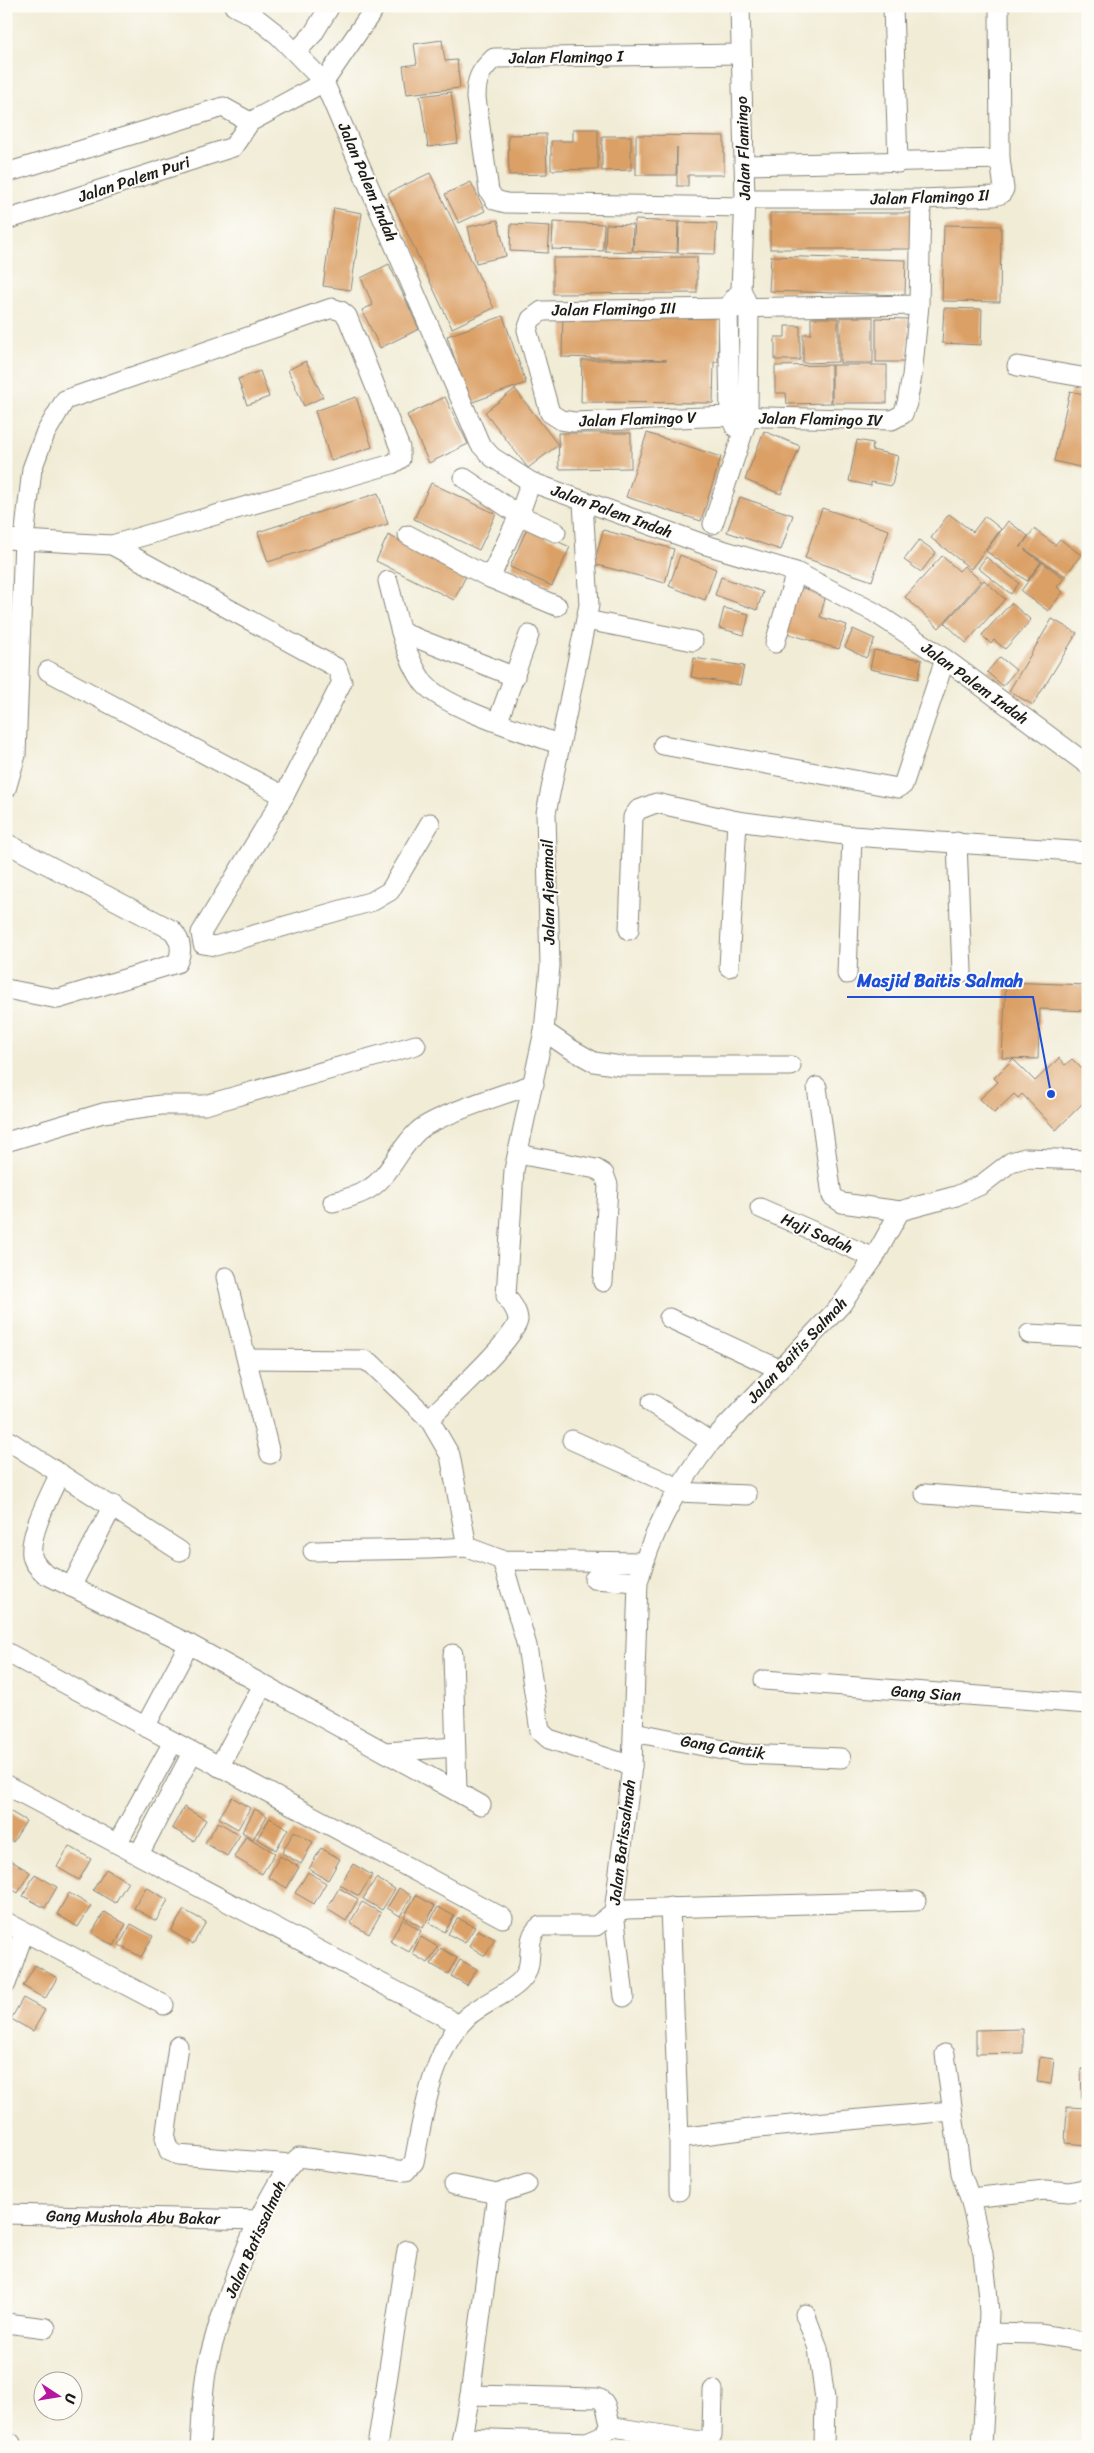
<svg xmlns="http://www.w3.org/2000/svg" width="1094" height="2453" font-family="Sriracha,sans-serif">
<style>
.building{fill:#dba066}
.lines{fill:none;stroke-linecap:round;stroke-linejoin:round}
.minor-casing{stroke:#868479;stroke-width:21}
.minor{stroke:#fff;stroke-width:19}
.labels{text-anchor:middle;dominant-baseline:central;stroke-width:4;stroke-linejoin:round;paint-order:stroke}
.street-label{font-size:16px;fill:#1c1c1c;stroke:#fdfcf7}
.leader{fill:none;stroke:#1d4ed8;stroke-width:2}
.callout-dot{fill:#1d4ed8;stroke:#fdfcf7;stroke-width:2}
.callout-label{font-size:18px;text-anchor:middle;font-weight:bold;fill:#1d4ed8;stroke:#fdfcf7;stroke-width:4;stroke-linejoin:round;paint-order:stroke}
</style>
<rect width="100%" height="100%" fill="#fdfcf7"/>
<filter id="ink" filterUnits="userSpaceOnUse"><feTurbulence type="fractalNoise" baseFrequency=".02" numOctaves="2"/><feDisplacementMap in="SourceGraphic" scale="10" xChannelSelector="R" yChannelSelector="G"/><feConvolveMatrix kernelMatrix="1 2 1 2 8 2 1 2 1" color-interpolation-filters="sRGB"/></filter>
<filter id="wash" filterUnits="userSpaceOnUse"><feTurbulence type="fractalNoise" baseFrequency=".0096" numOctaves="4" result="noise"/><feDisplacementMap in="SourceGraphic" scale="20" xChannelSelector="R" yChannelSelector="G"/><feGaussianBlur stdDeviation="1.12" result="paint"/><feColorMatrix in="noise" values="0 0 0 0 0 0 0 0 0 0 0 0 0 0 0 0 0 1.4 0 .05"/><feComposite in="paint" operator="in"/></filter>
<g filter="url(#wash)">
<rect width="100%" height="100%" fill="#f1ecd6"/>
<g id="blocks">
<g class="building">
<polygon points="442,40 445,61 457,60 460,88 407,94 403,66 417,64 414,44"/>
<polygon points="451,92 458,143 428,147 420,96"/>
<polygon points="573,129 598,129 598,169 551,170 551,141 573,141"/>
<polygon points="546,134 547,174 509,175 508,135"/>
<polygon points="636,135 724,136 724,175 688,175 688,186 677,186 677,147 676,175 636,175"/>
<polygon points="602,136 631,136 631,170 602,171"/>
<polygon points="430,173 494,308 452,328 388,193"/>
<polygon points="471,182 485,211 459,223 445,194"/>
<polygon points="334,208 362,213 351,290 323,286"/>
<rect x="770" y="213" width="143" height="36"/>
<polygon points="498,220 506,256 476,263 468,227"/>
<polygon points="635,220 678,222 677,253 633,251"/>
<polygon points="553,222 604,224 603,251 552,249"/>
<polygon points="679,222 717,223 715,254 678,253"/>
<polygon points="511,224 550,226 548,253 510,251"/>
<polygon points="606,224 633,225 632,252 605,251"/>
<polygon points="944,225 1001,226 1000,302 942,301"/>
<polygon points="771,256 906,260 905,295 769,291"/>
<polygon points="697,257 697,293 553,294 553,258"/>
<polygon points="389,264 419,329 380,348 362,310 373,305 361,278"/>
<polygon points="944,308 982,309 981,345 942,343"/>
<polygon points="563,312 719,317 718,362 714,362 713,403 581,402 582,360 667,360 562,357"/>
<polygon points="503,316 526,383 470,403 447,336"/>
<rect x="840" y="317" width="33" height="46"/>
<polygon points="811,318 838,318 838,362 803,363 803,334 811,334"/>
<polygon points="876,318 908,319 908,362 876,362"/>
<polygon points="785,326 800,326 800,360 775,360 775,337 785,337"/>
<polygon points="306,361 323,397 304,406 288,370"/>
<polygon points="831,365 831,403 787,404 786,393 775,393 775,366"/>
<rect x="832" y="365" width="55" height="38"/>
<polygon points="260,371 269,397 247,405 238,379"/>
<polygon points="515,389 558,445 528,468 485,412"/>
<polygon points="1070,391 1088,395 1088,469 1054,461"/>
<polygon points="356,397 372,447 331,461 315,411"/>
<polygon points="445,397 468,444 429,463 407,415"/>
<polygon points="764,431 800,446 781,494 745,480"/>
<polygon points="558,433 631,433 631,468 559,469"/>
<polygon points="647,433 721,457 701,521 626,497"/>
<polygon points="857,440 873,443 872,450 898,456 892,486 871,482 871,486 849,481"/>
<polygon points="431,483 496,514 479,550 414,519"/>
<polygon points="378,493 388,524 268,562 258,532"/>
<polygon points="740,497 793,515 781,550 727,532"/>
<polygon points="822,508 889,530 872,581 805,558"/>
<polygon points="949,514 973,532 985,516 1001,529 971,569 931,538"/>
<polygon points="1008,521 1028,536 1020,548 1034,529 1055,545 1060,539 1081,555 1065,576 1024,549 1041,562 1027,581 986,551"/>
<polygon points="527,528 570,547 552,586 510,567"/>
<polygon points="603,530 674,549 665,583 594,564"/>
<polygon points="388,535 467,574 454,600 376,561"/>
<polygon points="919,540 936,552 921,572 904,560"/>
<polygon points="680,555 716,569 705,600 669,586"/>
<polygon points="942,556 959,571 964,566 981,581 939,628 905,597"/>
<polygon points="986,557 1019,583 1011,594 978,568"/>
<polygon points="1042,562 1064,578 1057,587 1063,592 1048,611 1021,591"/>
<polygon points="721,577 763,592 757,610 715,595"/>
<polygon points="984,580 1005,599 966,643 945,623"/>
<polygon points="796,586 826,595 820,617 847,625 839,649 783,632"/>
<polygon points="1011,603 1031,620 1005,649 994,640 991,644 982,635"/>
<polygon points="724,608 749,614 744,635 719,628"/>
<polygon points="1052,619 1077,633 1033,705 1009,691"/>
<polygon points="853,629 875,639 866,658 845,647"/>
<polygon points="874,650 922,660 918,679 870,669"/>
<polygon points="1000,657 1016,670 1003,686 987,672"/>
<polygon points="694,658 744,666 740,685 691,677"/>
<polygon points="1006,982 1088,985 1088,1011 1040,1009 1038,1059 1002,1058"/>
<polygon points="1059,1058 1065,1065 1072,1059 1088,1075 1088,1081 1082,1087 1088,1092 1088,1098 1056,1130 1022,1094 1018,1098 1014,1094 994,1113 980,1099 998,1082 994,1078 1013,1059 1035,1081"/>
<polygon points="232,1797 250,1808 238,1829 219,1818"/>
<polygon points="184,1807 206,1820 194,1841 172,1828"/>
<polygon points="6,1809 26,1821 13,1842 6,1837"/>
<polygon points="255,1809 267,1816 253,1839 242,1832"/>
<polygon points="270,1818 288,1829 276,1850 257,1839"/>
<polygon points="218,1822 240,1835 227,1856 205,1843"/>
<polygon points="294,1831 313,1842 301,1864 282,1853"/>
<polygon points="246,1836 275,1853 262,1874 234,1857"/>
<polygon points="69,1846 91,1859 79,1880 57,1867"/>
<polygon points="321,1848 340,1859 328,1880 309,1869"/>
<polygon points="280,1856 299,1867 287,1888 268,1877"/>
<polygon points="8,1859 30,1872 18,1893 6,1886 6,1863"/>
<polygon points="353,1864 372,1875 359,1896 340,1885"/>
<polygon points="106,1869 128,1882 115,1903 93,1890"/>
<polygon points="308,1872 326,1883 314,1904 295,1893"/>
<polygon points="35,1874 57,1887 45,1908 23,1896"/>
<polygon points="376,1878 395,1889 382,1910 363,1899"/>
<polygon points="146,1887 168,1900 156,1921 134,1908"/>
<polygon points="339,1888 358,1899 346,1921 327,1909"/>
<polygon points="399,1888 412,1896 400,1916 387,1908"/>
<polygon points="69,1893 91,1906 78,1927 57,1914"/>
<polygon points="416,1895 435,1906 423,1928 404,1917"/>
<polygon points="362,1902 381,1913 369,1934 350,1923"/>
<polygon points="438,1907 454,1916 445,1932 429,1923"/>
<polygon points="184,1910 206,1922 193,1944 171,1931"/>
<polygon points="104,1912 126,1924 114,1946 92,1933"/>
<polygon points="458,1918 475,1927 465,1943 448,1934"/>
<polygon points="403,1919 421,1931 409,1952 390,1941"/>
<polygon points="131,1924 153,1936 141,1957 119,1945"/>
<polygon points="478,1930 495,1939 485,1956 469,1946"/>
<polygon points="421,1937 438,1947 428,1963 412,1954"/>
<polygon points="441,1948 457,1958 448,1974 431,1964"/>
<polygon points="460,1960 477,1969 467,1985 451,1976"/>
<polygon points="35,1965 57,1978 45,1999 23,1986"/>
<polygon points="23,1998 45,2010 33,2031 11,2019"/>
<polygon points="1023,2029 1023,2053 976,2054 976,2030"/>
<polygon points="1040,2057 1054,2059 1051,2084 1037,2082"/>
<polygon points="1081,2069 1088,2069 1088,2096 1082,2097"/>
<polygon points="1067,2107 1088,2108 1088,2145 1065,2143"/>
</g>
</g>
</g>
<g filter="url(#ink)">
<use href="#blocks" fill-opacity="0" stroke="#868479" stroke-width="1"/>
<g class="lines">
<defs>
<g id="minor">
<polyline points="234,6 255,17 278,35 324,82 480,444 492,457 531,482 706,545 796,572 874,612 945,659 1088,765"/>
<polyline points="893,6 898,163"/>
<polyline points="999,6 1000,159"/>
<polyline points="296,52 313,34 330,6"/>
<path d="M740 54 494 58C480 71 476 79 476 98L489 191 495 200 506 203 745 207"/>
<polyline points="744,165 1000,159 1004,189 1001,194 994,196 921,199 745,199"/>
<polyline points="6,173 223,107 250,122"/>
<polyline points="6,220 233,147 250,122 324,82 376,6"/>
<polyline points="919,305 542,311 531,319 527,330 550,413 561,420 574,422 730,416 892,420 903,414 907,403 912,376 919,305 921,199"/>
<polyline points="1017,366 1088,378"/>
<polyline points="735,427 730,416 728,307 736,296"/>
<polyline points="464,478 519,515 556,532"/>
<polyline points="531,482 519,515 490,578 557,606"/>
<polyline points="713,524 748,417 749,308 741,289 745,199 740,6"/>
<polyline points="408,535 490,578"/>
<polyline points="6,539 112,545 392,464 400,459 400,448 347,316 341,311 332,308 65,400 45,434 32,469 24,539 16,755 6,789"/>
<polyline points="112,545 337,668 342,682 284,796 201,933 203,944 215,946 373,901 390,891 430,823"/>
<path d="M388 581C397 615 403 653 423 682 441 707 528 733 559 744"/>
<polyline points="586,620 693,641"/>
<polyline points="401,632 515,677"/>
<polyline points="775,643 796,572"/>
<polyline points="48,671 284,796"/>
<polyline points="498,721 529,635"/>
<polyline points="663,745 898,788 903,785 945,659"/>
<polyline points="957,842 962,972"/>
<path d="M6 843 172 930C181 940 183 951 177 963L58 999 6 989"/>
<polyline points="629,930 633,817 638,810 656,803 737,821 852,836 1088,852"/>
<polyline points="729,967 737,821"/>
<polyline points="847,974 852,836"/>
<polyline points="544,1031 569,1048 594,1062 621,1066 791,1066"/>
<polyline points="817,1087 832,1196 842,1203 900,1211"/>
<polyline points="6,1142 103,1113 161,1105 205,1105 416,1045"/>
<polyline points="518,1154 596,1169 604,1174 608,1185 603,1282"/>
<path d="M333 1202C345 1199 358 1196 369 1189 390 1176 399 1148 418 1131 436 1115 508 1093 534 1084"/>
<polyline points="760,1208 874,1258"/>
<polyline points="226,1277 270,1454"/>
<polyline points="669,1318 779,1369"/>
<polyline points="1029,1334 1088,1337"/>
<polyline points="248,1359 364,1360 372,1364 429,1419 450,1455 467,1547 502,1560 644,1562"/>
<polyline points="651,1403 711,1442"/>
<path d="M429 1419C445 1403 516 1338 518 1320 518 1311 511 1303 506 1296L514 1170 544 1031 550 966 546 813 589 605 583 502"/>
<polyline points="6,1439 180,1551"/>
<polyline points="572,1440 679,1488"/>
<path d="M60 1473C51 1493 29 1533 32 1555 33 1563 39 1568 45 1574L189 1644 481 1805"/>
<polyline points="677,1492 747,1495"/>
<polyline points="925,1494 1088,1506"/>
<path d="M313 1551C364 1549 415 1551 467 1547"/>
<polyline points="502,1560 527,1646 540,1731 549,1739 632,1766"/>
<polyline points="594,1579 638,1582"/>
<polyline points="71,1587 113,1505"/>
<polyline points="6,1652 503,1918"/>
<polyline points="453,1654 457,1791"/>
<polyline points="764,1680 1088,1704"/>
<polyline points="145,1727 189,1644"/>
<polyline points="634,1732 743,1754 841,1758"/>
<polyline points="386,1752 455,1747"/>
<polyline points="219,1767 263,1685"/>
<polyline points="6,1785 449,2019"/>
<polyline points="118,1842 173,1742"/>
<polyline points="139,1854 192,1753"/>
<polyline points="670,1907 679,2138 758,2128 952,2111"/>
<polyline points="6,1922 164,2005"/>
<polyline points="6,1984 24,1932"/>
<path d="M624 1997 614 1912 632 1766 638 1582C652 1532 679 1482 711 1442L841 1305 874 1258 900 1211 956 1196 981 1185 1011 1162 1025 1158 1088 1160"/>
<polyline points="178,2046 165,2138 169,2151 178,2155 291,2164"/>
<polyline points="945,2054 961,2173 970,2198 983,2254 987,2288 989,2313 982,2447"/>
<polyline points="679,2138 679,2191"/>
<polyline points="454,2185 497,2194 527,2184"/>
<polyline points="970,2198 1045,2190 1069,2192 1088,2188"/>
<polyline points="6,2214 260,2220"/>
<polyline points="805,2314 818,2348 825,2399 824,2447"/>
<polyline points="6,2323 46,2328"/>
<polyline points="988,2333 1041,2334 1088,2342"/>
<path d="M470 2395 598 2398C611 2403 604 2420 614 2427L706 2442 712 2435 713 2390"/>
<polyline points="463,2438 587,2442 603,2435 611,2426"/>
<polyline points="6,2442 11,2443"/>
<path d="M200 2447C202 2421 202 2393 207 2367 217 2321 264 2184 299 2157L406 2171 414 2162C423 2117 432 2050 467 2017 481 2004 513 1992 523 1978 536 1962 523 1939 540 1926H596L614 1912 627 1909 916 1901"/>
<polyline points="377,2447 407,2250"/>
<polyline points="460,2447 470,2395 497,2194"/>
</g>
</defs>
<use href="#minor" class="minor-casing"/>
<use href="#minor" class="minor"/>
</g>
</g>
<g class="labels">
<g class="street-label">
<text transform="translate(566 57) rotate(-1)">Jalan Flamingo I</text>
<text transform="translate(743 148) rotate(-92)">Jalan Flamingo</text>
<text transform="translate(134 179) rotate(-18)">Jalan Palem Puri</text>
<text transform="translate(368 182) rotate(67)">Jalan Palem Indah</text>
<text transform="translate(930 197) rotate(-2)">Jalan Flamingo II</text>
<text transform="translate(614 309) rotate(-1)">Jalan Flamingo III</text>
<text transform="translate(638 419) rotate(-2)">Jalan Flamingo V</text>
<text transform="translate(821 419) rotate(1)">Jalan Flamingo IV</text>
<text transform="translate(612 511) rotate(20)">Jalan Palem Indah</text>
<text transform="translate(975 683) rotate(36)">Jalan Palem Indah</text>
<text transform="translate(548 892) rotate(-91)">Jalan Ajemmail</text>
<text transform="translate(817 1233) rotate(24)">Haji Sodah</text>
<text transform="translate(797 1350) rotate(-47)">Jalan Baitis Salmah</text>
<text transform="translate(926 1693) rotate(4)">Gang Sian</text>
<text transform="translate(723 1747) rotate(9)">Gang Cantik</text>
<text transform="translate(622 1842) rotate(-83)">Jalan Batissalmah</text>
<text transform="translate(133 2217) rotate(1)">Gang Mushola Abu Bakar</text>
<text transform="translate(255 2239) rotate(-66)">Jalan Batissalmah</text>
</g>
</g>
<path class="leader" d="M1051 1094L1033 997H847"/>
<circle class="callout-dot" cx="1051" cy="1094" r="5"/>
<g class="callout-label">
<text x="940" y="987">Masjid Baitis Salmah</text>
</g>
<rect width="1094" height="2453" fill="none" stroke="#fdfcf7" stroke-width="25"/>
<g transform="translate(58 2396) rotate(102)"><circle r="24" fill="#fdfcf7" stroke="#a3a29f"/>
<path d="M0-4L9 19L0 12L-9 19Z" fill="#b5179e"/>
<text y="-8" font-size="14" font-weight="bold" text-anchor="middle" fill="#1c1c1c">U</text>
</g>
</svg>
